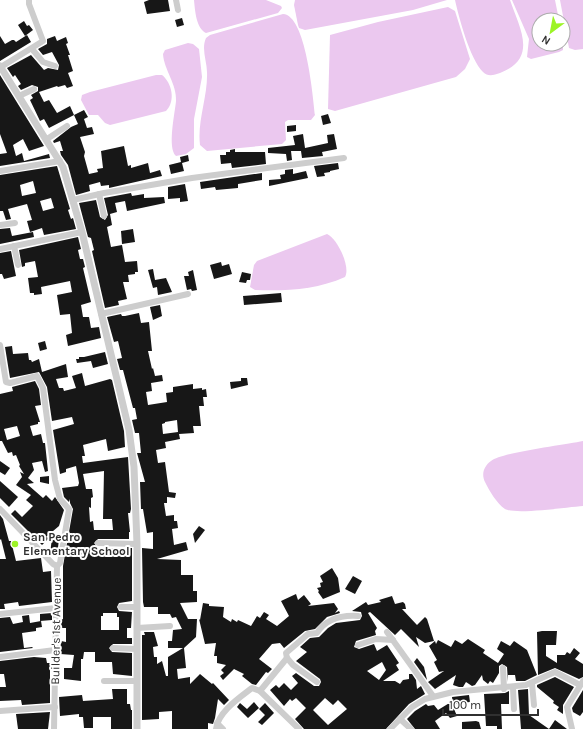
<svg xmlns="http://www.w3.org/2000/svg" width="583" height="729" font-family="Karla,sans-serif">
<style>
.water{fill:#ebc8ef}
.building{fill:#171717;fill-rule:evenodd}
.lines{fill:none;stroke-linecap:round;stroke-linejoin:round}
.minor{stroke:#cdcdcd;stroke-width:6}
.tertiary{stroke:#cdcdcd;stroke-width:7}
.poi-dot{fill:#9cf426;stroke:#fff;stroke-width:1.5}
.labels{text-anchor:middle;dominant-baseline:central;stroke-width:4;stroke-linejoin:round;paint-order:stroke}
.poi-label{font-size:12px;font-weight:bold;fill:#303030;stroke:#fff;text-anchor:start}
.street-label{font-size:12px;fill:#303030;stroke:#fff}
</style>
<rect width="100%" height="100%" fill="#fff"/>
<g class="water">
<path d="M194 0H266L281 6 282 8 278 13 206 33C196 28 195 10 194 0Z"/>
<polygon points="295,0 447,0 413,10 305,30 299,28 298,25 294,5"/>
<path d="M455 0H510C519 27 539 58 500 73 494 75 488 77 483 72 470 59 459 18 455 0Z"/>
<polygon points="512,0 555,0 559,20 539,20 539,44 563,44 563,40 563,50 559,52 531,59 527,57 529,39"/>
<polygon points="560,0 583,0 583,49 575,50 569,48"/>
<polygon points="448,7 455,11 470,59 465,69 456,77 335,111 328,109 330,35 378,22"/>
<path d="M283 14C306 15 313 97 315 115L311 120H288L285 122 286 140 282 144 207 151 200 145C197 121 208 96 207 72 207 61 201 49 206 38L210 35Z"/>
<path d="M188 43 193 44 199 49 202 77 194 119V148L186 154 176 156C167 148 175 113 176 101 177 84 164 70 163 54L165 50Z"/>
<path d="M156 75H162C172 83 176 101 166 111L110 125 105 123 98 115H89L81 100 82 95 90 92Z"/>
<path d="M327 234C337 238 351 267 345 277 316 290 286 291 255 290L250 287 254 265 257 261Z"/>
<path d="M583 441V506C568 507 516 515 505 509 497 504 489 490 485 482 481 474 484 466 491 461 503 452 565 445 583 441Z"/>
</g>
<g class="building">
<polygon points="149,0 168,0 170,11 147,14 144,2"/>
<polygon points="182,18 184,25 177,27 175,20"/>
<polygon points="24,21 27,26 29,25 33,30 25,36 18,25"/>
<polygon points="27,35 31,42 0,61 0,36 5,44 12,40 14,40 16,42"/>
<polygon points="55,36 57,41 66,37 68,43 66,44 70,55 68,55 73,71 68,73 73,86 67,88 65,85 58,87 57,86 39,92 44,102 49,100 57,113 70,106 74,115 84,110 88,117 84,119 87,128 92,127 94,134 80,137 85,152 84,156 89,174 98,172 97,169 103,168 101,151 124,146 128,166 131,165 131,168 148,163 150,173 160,170 162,176 109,188 109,185 101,186 100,182 89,185 90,191 76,195 68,165 61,155 60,151 63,151 60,141 54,143 53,141 71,127 78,124 74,115 49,128 44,119 40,121 30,100 33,98 31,95 38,91 38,87 32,85 21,90 18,86 21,84 15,75 13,77 7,68 31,55 44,70 48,68 58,70 59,65 52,52 43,55 38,49 47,44 47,39"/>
<polygon points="0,75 44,146 29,151 23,139 13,145 16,156 22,153 24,161 49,154 50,158 0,166 0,154 7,153 0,134"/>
<polygon points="328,114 331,123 323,125 321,116"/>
<polygon points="296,125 296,131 287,132 287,126"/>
<polygon points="303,134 305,148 328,143 327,135 334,134 337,149 322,152 323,156 302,158 301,151 291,151 292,160 287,161 286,154 268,153 268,148 295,145 293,136"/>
<polygon points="235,149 235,152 265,152 266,164 232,168 231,163 221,164 220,155 226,155 226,152 230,152 230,150"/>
<polygon points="188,155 189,161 182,163 184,171 171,174 169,165 181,162 180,157"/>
<polygon points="338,163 339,169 330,171 330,172 324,173 325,176 317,177 314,166"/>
<path d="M57 166 70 209 68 210 71 219 73 218 76 229 44 235 42 228 30 232 27 221 32 220 27 204 8 209 11 219 6 220 3 211H0V175ZM33 181 36 193 22 196 20 185ZM51 198 54 208 43 211 40 201Z"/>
<polygon points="293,169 293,174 306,171 308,178 269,186 269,180 281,179 280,175 285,174 285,170"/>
<polygon points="262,173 262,180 238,184 238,188 216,190 215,187 201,189 200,182"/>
<polygon points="185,184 188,201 180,202 180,198 168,199 168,187"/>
<polygon points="131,193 132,196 144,194 144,198 164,197 165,203 127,211 125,201 115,203 117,212 110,214 112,225 107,227 111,247 122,245 125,262 137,261 138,272 135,272 135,274 128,275 129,282 123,282 127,299 118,301 119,305 105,308 92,251 94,250 91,238 88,237 79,203 96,200 100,217 105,220 108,215 104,198"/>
<polygon points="10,228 12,236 33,232 34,237 0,244 0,229"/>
<polygon points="133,229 135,242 122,244 121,231"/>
<polygon points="78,237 81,249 78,250 80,259 83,259 85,267 83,268 91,302 81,305 83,317 89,317 91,328 99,327 101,338 68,346 66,335 72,333 70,314 60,315 57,295 72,292 70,281 41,287 42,294 34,295 34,293 30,293 28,278 38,277 35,261 25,263 25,266 22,267 19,250"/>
<polygon points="11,251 16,276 4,279 2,274 0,274 0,253"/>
<polygon points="221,262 222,266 229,264 232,274 214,279 210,265"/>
<polygon points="153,269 155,280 166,278 172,292 158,295 157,287 153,288 148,270"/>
<polygon points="193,270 197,290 192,291 191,289 187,290 184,276 189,276 188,272"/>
<polygon points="242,272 251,274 250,280 247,280 246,283 239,282"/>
<polygon points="281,293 282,302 244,305 243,296"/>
<polygon points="160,305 162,316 153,320 150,307"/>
<path d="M139 313 141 323 149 322 152 351H148L152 369 153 368 155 376 162 375 163 381 151 383 152 391 146 392 148 405 167 402 166 393 173 392V387L193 384V389L202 388V390L206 389 207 397H203L204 406H199L201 426H193L194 433 179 434 180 439 165 442 166 448 156 450 158 463 165 462 169 492 176 493 175 498 167 497V503H164L166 516 174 515V521H177L178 528 172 529 174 545 186 542 188 550 157 559 181 560V575H193V591H197V602L180 603 188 619H197L196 637 184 648 186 668 177 669 178 679 190 677V684L200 674 212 684 213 683 229 700 224 705 218 699 215 718 213 724 208 723V729H172V711L159 712V719L142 720V635H145L144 632H154L158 646 153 647 154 657H157V664L162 661 166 676H168V657L183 648H168V641H172L173 630 182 629 176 617 172 618 170 614H158V607H144L143 602 142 548 153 549V532L147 533 143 509H141L140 482H145L137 453H141L139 433H135L132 420 137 419 135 408H133L123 370H120L117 359 122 358 118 341 114 342 107 317 121 314 122 316H125ZM177 420 178 432 163 434 162 424 165 423V422Z"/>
<polygon points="45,341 47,349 40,351 38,343"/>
<path d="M12 346 13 354 28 353 29 360H31L32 362 39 359 42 372 66 364 68 377 56 379 59 388H63L64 391 76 388 72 376 82 373 85 386 110 379 112 380 124 431 125 447 108 451 106 439 83 445 85 456H82L83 463 128 457 131 509 130 513H128L130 532H129V539H98L94 543 98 548H132V601L119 603 117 607 119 611 132 612 131 628H127V638H132V644H113L109 648 112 652 132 653V676L113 674 112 662H95V652H84L83 659H81V681L64 679V668H72L74 655 60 654 61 641 66 642V628H61V620L63 619V566L73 509 70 503V499L69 502 64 497 62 488 78 486 79 483 76 466 66 469V472L60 474 53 430 74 424 72 417 52 421 47 387 39 372 10 378 5 347ZM104 471 103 519H112L113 530H94L93 521 90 522 89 507 91 508V498L93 497 92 489H86L83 474ZM103 613H117V617H119V630H101V616H103Z"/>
<polygon points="105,352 108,364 93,368 91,361 77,363 76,359 79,359 79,357 84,357"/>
<polygon points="241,378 247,378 248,385 231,389 230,382 241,381"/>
<path d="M35 381 39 389 41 405 35 406 40 422H38V424L30 426 33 436 41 434 43 443H45L48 471 45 472 42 461 32 463 34 470 28 478 34 483 27 484 43 498 46 495 52 501 55 497 64 510 59 526 46 537 49 538 42 545 11 514 15 510 22 517 33 506 26 500 31 495 16 485 22 477 20 472 24 474 19 466 20 465 16 455 13 456 12 452 8 453 2 441H0V394L13 391 12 387ZM17 426 20 436 7 440 4 429Z"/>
<polygon points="0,461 10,468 5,475 0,472"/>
<polygon points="49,476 49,484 40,482 40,477"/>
<polygon points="0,481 18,497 9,507 0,498"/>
<polygon points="0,515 3,519 9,541 11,541 16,561 41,558 43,572 51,571 52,602 19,606 18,602 4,604 5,609 0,609 0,559 6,559 1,539 0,540"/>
<polygon points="199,526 205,530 195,543 193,534"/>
<polygon points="52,538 59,539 57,556 50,554"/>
<polygon points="332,568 338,578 340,592 323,599 318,592 319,591 317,588 321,587 320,583 323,582 320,576"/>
<polygon points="353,576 362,581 355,594 345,589"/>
<polygon points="296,594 298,600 304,595 311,604 308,606 334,603 338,609 335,613 339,611 340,613 327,617 315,629 305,631 284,648 280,643 272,644 259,659 272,669 268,673 266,672 256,685 252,684 242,676 244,674 234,669 223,680 220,676 224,673 221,670 226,665 217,663 217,656 214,656 216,643 205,644 199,619 200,620 203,603 209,604 209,606 224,607 223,617 231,622 232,619 237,622 238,620 251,626 257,616 260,618 264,612 269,615 266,619 277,626 289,616 281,601"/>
<path d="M392 596 395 604 403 602 405 604 406 609H402L417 625 425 617 427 619 434 641 425 643 416 637 419 647 401 629 395 635 370 612 368 613 377 628 375 631 376 635 356 641 354 647 359 649 374 644 377 651 387 645 399 663 396 665 399 670 383 681H395L400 684 403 680 409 679V674H412L416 680 417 689 421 686 425 694 409 704 386 729H304L295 719 306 708 296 698 292 701 290 699 284 706 270 690 276 685 279 688 284 683 291 690 298 683 292 676 296 673 314 686H319L321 682 320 679 296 661 307 652 300 647 310 638 319 637 328 628 336 623 360 620 362 616 361 612 352 611 366 602 368 605 381 602 379 600ZM382 662 386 670 379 680 367 671ZM325 698 333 705 338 700 347 709 328 725 313 710Z"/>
<polygon points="52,613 52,620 40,621 40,614"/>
<polygon points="29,615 30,623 41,621 42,627 36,628 36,631 22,633 24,648 32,647 33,648 0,652 0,618 10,617 13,624 23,622 22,616"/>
<polygon points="542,631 557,631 556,645 546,645 546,656 557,663 557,655 565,655 567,652 570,654 574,648 580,653 575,659 583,664 583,677 579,679 555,668 538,675 537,632"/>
<polygon points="468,639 485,650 483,653 498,663 504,654 497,649 501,641 510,646 514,641 527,650 537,675 525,681 516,681 515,675 508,675 508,682 507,667 502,664 499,666 499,673 493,683 490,681 488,684 483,680 482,675 475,685 472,686 466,682 463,687 459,687 453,685 456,675 435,689 428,682 444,671 439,672 434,662 437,660 429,646 435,641 436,644 438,640 451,647 455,640 462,644"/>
<polygon points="34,657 46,658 47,663 50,663 50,703 22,705 21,700 0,701 0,687 6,687 4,674 0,674 0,661"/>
<polygon points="417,658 424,667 427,680 414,662"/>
<polygon points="555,677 574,687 563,705 563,714 557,710 559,707 553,703 554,701 537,687 537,685"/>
<polygon points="112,689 127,689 127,704 130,704 131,710 132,710 132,729 111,729 111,717 93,717 93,728 84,728 83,717 79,717 79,714 60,716 59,697 82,695 83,701 113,699"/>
<polygon points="528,689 529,715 549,729 555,720 567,729 521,729 518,690"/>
<polygon points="583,690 583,712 580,716 573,712 572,708"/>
<polygon points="509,691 509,704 501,704 502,729 497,729 497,726 486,726 484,694 505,693"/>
<polygon points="469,695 470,702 453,704 452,697"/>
<polygon points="254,702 259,708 248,718 237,707 240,703 247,709"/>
<polygon points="451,702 457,716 450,718 446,713 435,721 440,729 415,729 407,719 415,711 426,704 428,706 434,705 438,710"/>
<polygon points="265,703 274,713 262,725 258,722 265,715 259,709"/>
<polygon points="50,712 48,729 18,729 16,714"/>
<polygon points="476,721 479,722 481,729 462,729 462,722"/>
</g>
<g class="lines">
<g class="minor">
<polyline points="176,0 178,10"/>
<polyline points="32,49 43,62 55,66"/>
<polyline points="1,67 43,41 29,4 29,0"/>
<polyline points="19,96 34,89"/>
<polyline points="47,139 67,126"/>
<polyline points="0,171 60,161"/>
<polyline points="99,194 104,216"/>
<polyline points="73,200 104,193 192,178 344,158"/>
<polyline points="0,225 15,223"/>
<polyline points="14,246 18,265"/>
<polyline points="0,249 82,232"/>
<polyline points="101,314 188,294"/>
<polyline points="0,345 6,382 10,383 37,376 43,388 55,480 60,499 69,509 60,563 57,566"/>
<polyline points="0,509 53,564 57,566 54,729"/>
<polyline points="98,543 137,544"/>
<polyline points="121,607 137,607"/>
<polyline points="0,614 56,608"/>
<polyline points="137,628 170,626"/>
<polyline points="387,632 433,696"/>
<polyline points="358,645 376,639 393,640"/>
<polyline points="113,648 137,649"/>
<polyline points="0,657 55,650"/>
<path d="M287 658 286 653 308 634 317 633C326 619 342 615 358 616"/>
<polyline points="503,668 504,689"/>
<polyline points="104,681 136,681"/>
<polyline points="532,684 534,705"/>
<polyline points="513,688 514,709"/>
<polyline points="260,691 287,658 293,665 317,682"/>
<polyline points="0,711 55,707"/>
<polyline points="400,719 411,729"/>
<polyline points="217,723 223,729"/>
<path d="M216 729C218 712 239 698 252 688L260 691 299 729"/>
<polyline points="390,729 412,707 425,699 453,692 526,685 555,672 580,685"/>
<polyline points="572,729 567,707 583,681"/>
</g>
<polyline class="tertiary" points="0,66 63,167 82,232 129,430 134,467 137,544 137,729"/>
</g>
<circle class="poi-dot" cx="15" cy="544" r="4"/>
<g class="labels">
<g class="poi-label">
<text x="23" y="537">San Pedro<tspan x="23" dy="14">Elementary School</tspan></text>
</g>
<g class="street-label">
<text transform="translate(56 631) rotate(-89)">Builder's 1st Avenue</text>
</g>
</g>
<g transform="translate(551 32) rotate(212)"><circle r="19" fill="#ffffff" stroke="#acacac"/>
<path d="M0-3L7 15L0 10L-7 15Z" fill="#9cf426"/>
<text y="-6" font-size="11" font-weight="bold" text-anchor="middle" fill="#303030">N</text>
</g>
<path d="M443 709v6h95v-6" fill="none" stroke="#303030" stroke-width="2"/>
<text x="449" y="709" font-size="12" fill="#303030" stroke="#ffffff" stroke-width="3" paint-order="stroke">100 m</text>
</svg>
